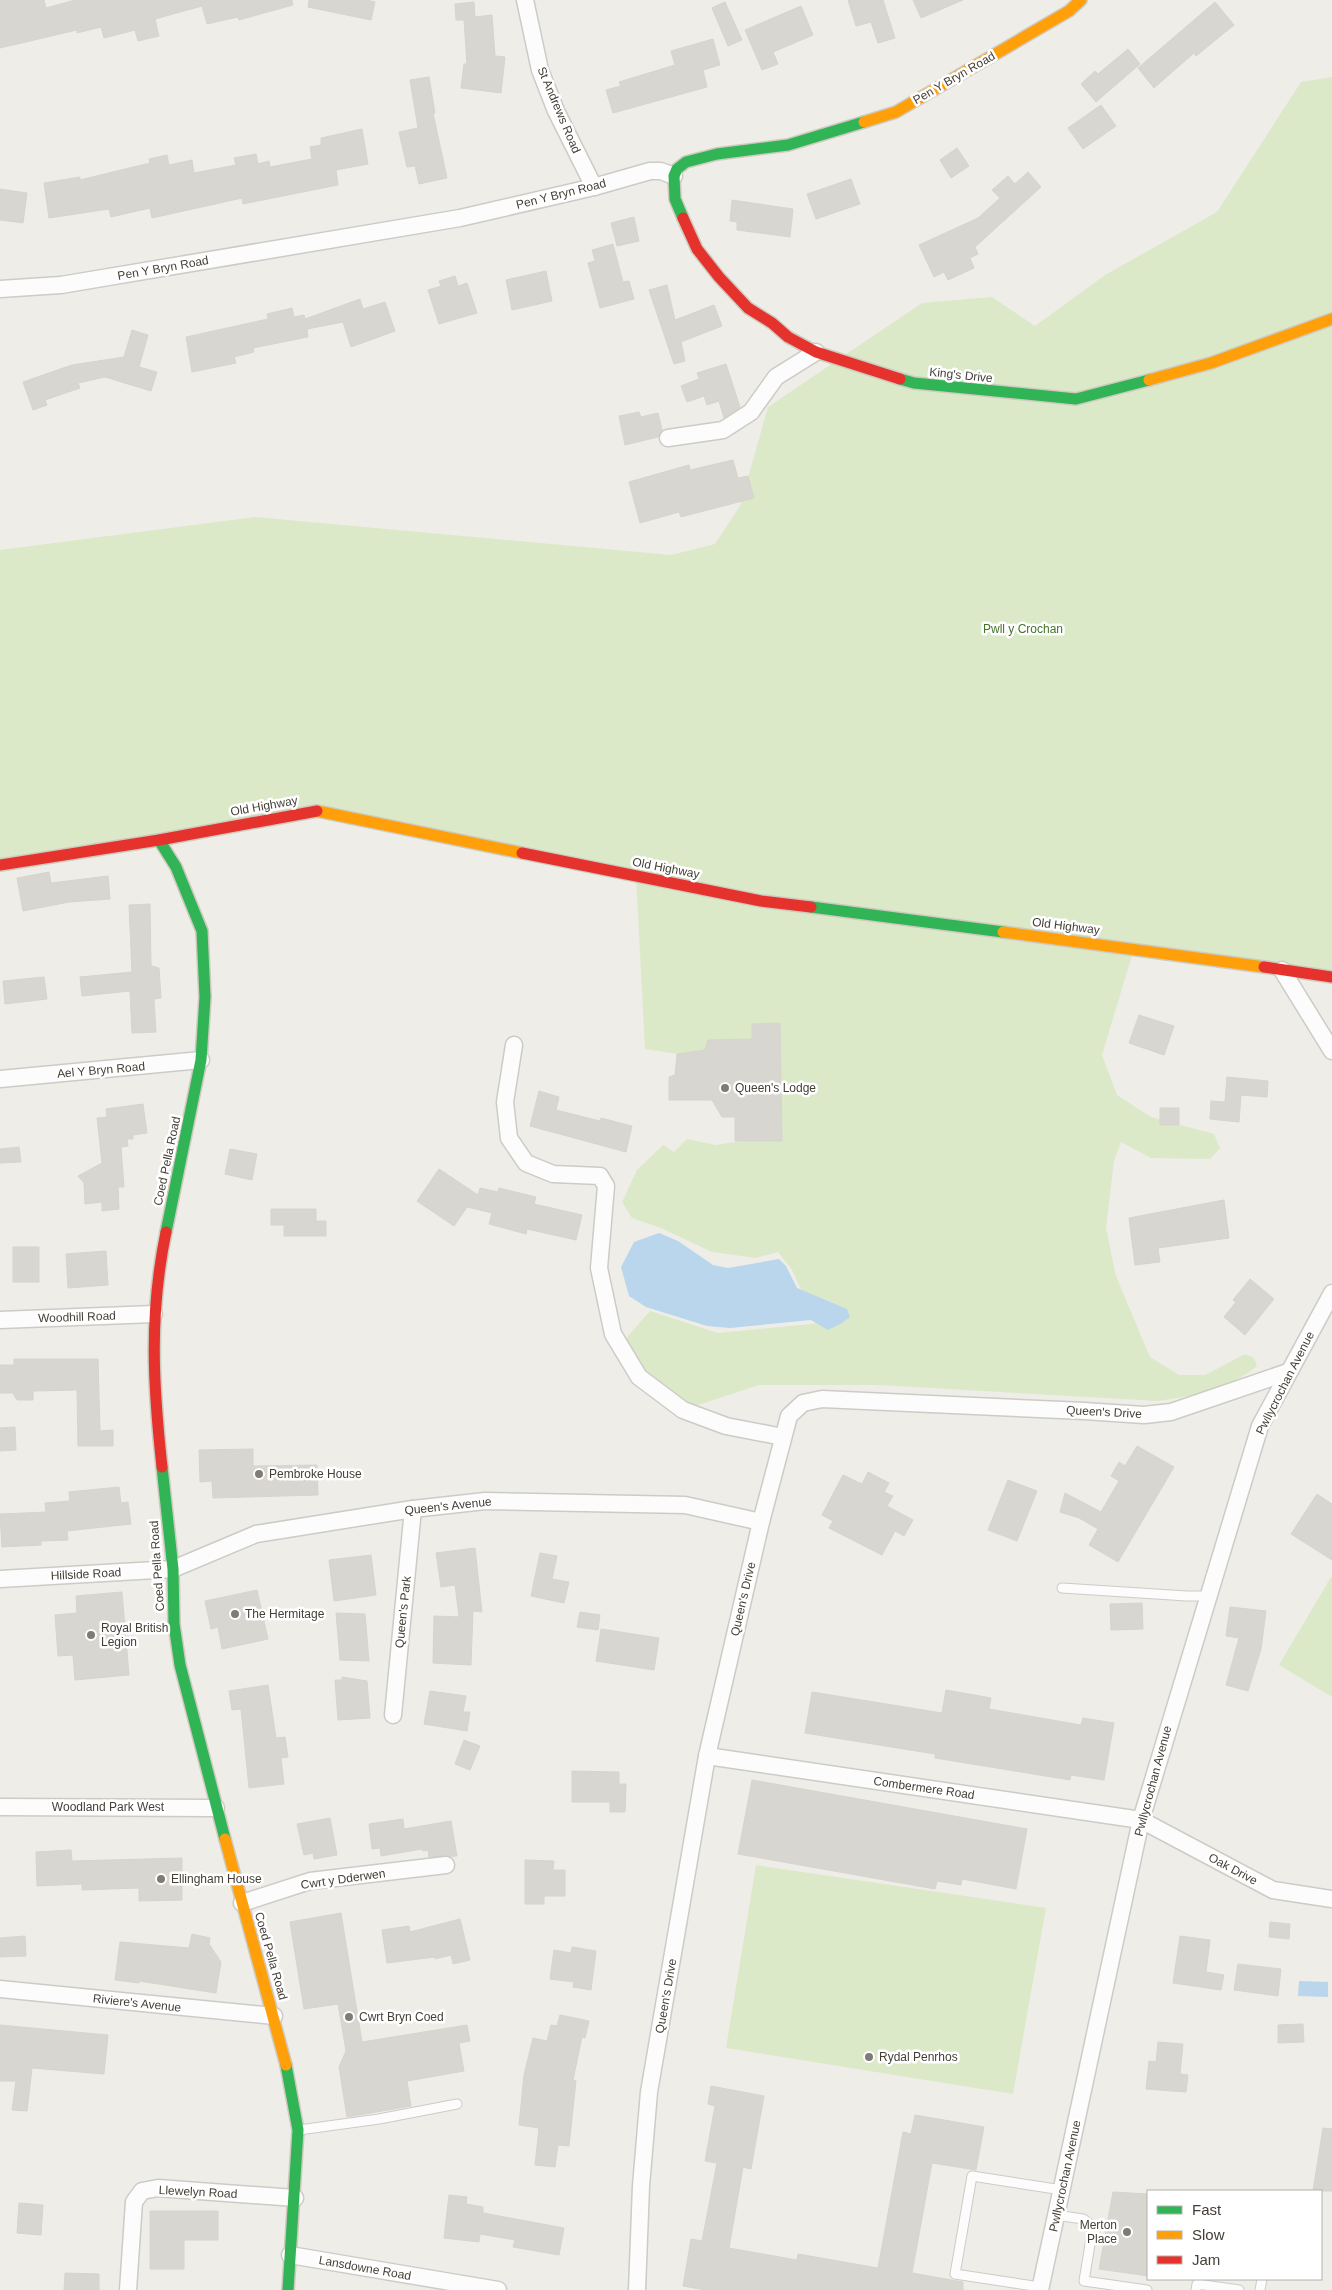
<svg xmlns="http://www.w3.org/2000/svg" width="1332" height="2290" font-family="Helvetica,sans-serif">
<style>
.green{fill:#dbe9c9}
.water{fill:#b9d6ec}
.building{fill:#d8d6d1;stroke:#d7d4ce}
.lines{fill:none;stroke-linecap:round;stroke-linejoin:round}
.lane-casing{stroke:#cdcbc6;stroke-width:11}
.street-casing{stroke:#cdcbc6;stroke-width:19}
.fast-casing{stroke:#cecabf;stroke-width:14}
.slow-casing{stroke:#cecabf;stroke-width:14}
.jam-casing{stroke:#cecabf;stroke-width:14}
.lane{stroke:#fdfcfc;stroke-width:9}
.street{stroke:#fdfcfc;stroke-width:16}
.fast{stroke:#30b455;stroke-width:11}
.slow{stroke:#ff9f0a;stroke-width:11}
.jam{stroke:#e5322d;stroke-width:11}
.poi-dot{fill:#807b74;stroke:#fff;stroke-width:2}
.labels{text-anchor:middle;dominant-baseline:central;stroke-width:5;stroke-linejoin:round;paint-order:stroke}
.street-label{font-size:12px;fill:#443e35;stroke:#fff}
.park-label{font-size:12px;fill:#44732a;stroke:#fff}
.poi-label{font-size:12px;fill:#443e35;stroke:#fff;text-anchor:start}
</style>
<rect width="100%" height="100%" fill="#efede8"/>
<g class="green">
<path d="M1332 77V977L1134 949 1102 1055 1117 1095 1151 1117 1214 1134 1220 1148 1210 1159 1151 1158 1121 1142 1114 1161 1106 1228 1116 1276 1150 1357 1179 1375H1205L1245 1354 1254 1358 1257 1366C1229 1389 1192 1396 1158 1401L878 1385H759L683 1410 636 1372 620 1345 650 1311 718 1333 841 1321 803 1294 792 1270 778 1252 756 1258 712 1252 661 1228 632 1218 622 1202 637 1170 663 1145 674 1152 687 1139 716 1145 741 1141 780 1023 752 1024V1039L708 1040 705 1050 677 1054 645 1049 636 876 315 811 0 865V550L255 517 671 555 715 544 740 506 768 407 922 303 992 297 1035 326 1105 275 1217 212 1301 82Z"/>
<polygon points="1331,1577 1332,1578 1332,1697 1279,1665"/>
<polygon points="756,1865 1046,1908 1013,2094 726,2048"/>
</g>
<g class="water">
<polygon points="659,1233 678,1241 713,1265 728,1268 779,1259 786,1266 797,1288 847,1309 850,1317 842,1323 828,1330 811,1320 730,1328 707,1326 646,1307 629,1296 621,1267 634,1242"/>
<polygon points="1299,1981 1328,1982 1328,1997 1298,1996"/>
</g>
<g class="building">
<polygon points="0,0 44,0 46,8 75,0 292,0 293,5 239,20 238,17 207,24 202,6 155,19 159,36 138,41 135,30 104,38 101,27 77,33 77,30 0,48"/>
<polygon points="309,0 367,0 375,2 371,20 308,7"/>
<polygon points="848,0 883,0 895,38 878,43 871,22 856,26"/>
<polygon points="913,0 963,0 921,18"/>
<polygon points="474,2 475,17 492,15 495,56 505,57 501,93 461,88 464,64 467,64 464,20 456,20 455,4"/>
<polygon points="725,2 742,40 728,46 712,8"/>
<polygon points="1215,2 1234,25 1196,56 1194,53 1154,88 1138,68"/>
<polygon points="801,6 813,35 773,52 778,64 762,70 745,30"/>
<polygon points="713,39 720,65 703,70 707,87 613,113 606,90 621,86 619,82 675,65 671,51"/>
<polygon points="1128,49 1140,64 1096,102 1081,84 1095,71 1098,74"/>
<polygon points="429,77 435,113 433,113 447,178 419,184 415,166 407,167 399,132 418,128 410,80"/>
<polygon points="1101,105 1116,126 1083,149 1068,128"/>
<polygon points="362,129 368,164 336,170 338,185 243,204 242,198 152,218 150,208 111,217 109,209 49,218 44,183 80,177 80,180 150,163 149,159 167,155 169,165 192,160 194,173 236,165 234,158 256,154 258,164 269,161 270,167 312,159 310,147 321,145 321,138"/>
<polygon points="957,148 969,166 951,178 940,160"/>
<polygon points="1028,172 1041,187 975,247 978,254 970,258 974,268 948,280 944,272 934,277 919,245 978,218 1000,198 992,190 1008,176 1015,184"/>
<polygon points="851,179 860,204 816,219 807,194"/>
<polygon points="0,189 27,193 23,223 0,220"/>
<polygon points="732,200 793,209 790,237 737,230 737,222 730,221"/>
<polygon points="634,217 639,241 617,246 611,223"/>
<polygon points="613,244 623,282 629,281 634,299 600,308 588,263 595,261 592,250"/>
<polygon points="546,271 552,301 512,310 506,280"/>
<polygon points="455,276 458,286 467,283 477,313 439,324 428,290 441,286 439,281"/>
<polygon points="667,285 675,320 714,305 722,326 681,342 685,361 674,364 649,290"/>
<polygon points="360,299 363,309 385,302 395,331 351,347 343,322 307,329 308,337 253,348 254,352 234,357 236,363 192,372 186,337 268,319 267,314 292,308 294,317 304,315 305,319"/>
<polygon points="132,330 148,335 139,367 157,372 151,391 105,377 78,383 80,388 45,400 47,405 33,410 23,382 72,365 124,357"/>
<polygon points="726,364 740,407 724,418 719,401 707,405 704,396 687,402 681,386 699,379 697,373"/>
<polygon points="639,412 641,417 658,413 662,430 658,437 625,445 619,416"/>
<polygon points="733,460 738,478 748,476 754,498 681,517 679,512 640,523 629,482 689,465 690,470"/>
<polygon points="49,872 51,883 108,876 110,899 69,902 23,911 17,878"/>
<polygon points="150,904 151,966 159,968 161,998 154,999 156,1032 132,1033 130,991 82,996 80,977 132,972 129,905"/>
<polygon points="44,977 47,999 5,1004 3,981"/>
<polygon points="1139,1015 1174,1026 1164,1055 1129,1043"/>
<polygon points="780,1023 782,1141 735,1141 735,1117 722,1117 712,1100 669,1100 669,1077 675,1075 677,1054 705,1050 708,1040 752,1039 752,1024"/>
<polygon points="1227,1077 1268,1081 1267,1097 1241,1095 1239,1122 1210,1119 1211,1101 1225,1102"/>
<polygon points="539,1091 559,1097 556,1110 600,1121 601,1118 632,1126 626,1152 530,1126"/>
<polygon points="143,1104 147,1133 133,1135 133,1139 127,1139 128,1146 121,1147 124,1187 118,1187 119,1209 102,1211 102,1202 85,1204 84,1183 78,1176 102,1163 97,1118 107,1117 106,1109"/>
<rect x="1160" y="1108" width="19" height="17"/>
<polygon points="19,1147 21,1162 0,1163 0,1149"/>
<polygon points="230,1149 257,1154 252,1180 225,1174"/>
<polygon points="439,1169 478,1195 480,1188 498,1192 499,1188 536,1197 534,1204 582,1215 576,1240 527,1229 526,1234 489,1224 492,1213 467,1207 454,1226 417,1201"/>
<polygon points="1224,1200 1229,1238 1158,1248 1160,1262 1135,1265 1129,1218"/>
<polygon points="271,1209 316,1209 316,1221 326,1221 326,1236 284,1236 284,1225 271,1225"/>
<rect x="13" y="1247" width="26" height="35"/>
<polygon points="106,1251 108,1285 68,1288 66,1254"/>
<polygon points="1250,1279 1274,1299 1245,1335 1224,1317 1236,1302 1233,1300"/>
<polygon points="14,1359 98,1359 100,1431 113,1430 113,1446 78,1446 77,1390 33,1391 33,1400 17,1400 13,1393 0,1393 0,1365 14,1365"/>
<polygon points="15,1427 16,1450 0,1451 0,1428"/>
<polygon points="1137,1446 1174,1467 1118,1562 1089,1545 1098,1529 1079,1518 1060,1512 1065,1493 1101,1512 1119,1481 1111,1476 1119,1462 1125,1466"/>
<polygon points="253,1449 253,1466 317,1465 318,1495 213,1498 212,1481 200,1482 199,1450"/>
<polygon points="868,1472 889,1483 884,1492 893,1496 887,1506 913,1520 904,1536 895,1531 882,1555 829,1528 833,1521 822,1515 843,1475 862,1484"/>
<polygon points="1008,1480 1037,1491 1017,1541 988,1530"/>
<polygon points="119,1487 121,1503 128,1502 131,1524 67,1531 68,1540 41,1541 41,1545 2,1547 0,1514 46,1512 45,1503 70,1501 69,1492"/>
<polygon points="1317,1494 1332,1504 1332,1560 1291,1534"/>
<polygon points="475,1548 482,1612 473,1611 471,1665 433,1663 434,1616 459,1617 455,1585 441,1587 436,1553"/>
<polygon points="540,1553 557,1556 552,1579 569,1582 564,1603 531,1596"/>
<polygon points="371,1555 376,1595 334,1601 329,1560"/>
<polygon points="257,1590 268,1639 222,1649 218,1627 211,1629 205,1601"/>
<polygon points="122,1592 129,1675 75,1680 73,1655 58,1656 55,1615 77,1613 76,1596"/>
<polygon points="1142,1603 1143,1629 1111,1630 1110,1604"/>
<polygon points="1230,1607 1266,1611 1261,1649 1248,1691 1226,1685 1239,1638 1226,1636"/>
<polygon points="580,1612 600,1615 598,1630 577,1627"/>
<polygon points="336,1613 365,1614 369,1661 340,1660"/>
<polygon points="601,1629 659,1638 654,1670 596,1661"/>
<polygon points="342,1677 367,1681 370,1718 338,1720 335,1680 342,1680"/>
<polygon points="268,1685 276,1738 285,1737 288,1757 281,1758 284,1784 249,1788 241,1709 232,1710 229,1691"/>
<polygon points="946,1690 991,1698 989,1709 1081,1725 1083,1718 1114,1723 1104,1780 1071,1775 1070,1780 935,1758 935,1754 805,1733 812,1692 942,1713"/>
<polygon points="430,1691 466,1696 463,1712 470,1712 467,1731 424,1724"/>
<polygon points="464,1740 480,1746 470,1770 455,1764"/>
<polygon points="572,1771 619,1772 619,1784 626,1784 625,1812 610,1812 610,1802 572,1802"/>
<polygon points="752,1780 1027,1829 1016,1889 962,1879 961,1885 937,1881 935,1889 738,1854"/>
<polygon points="330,1818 337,1855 314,1859 313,1853 304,1855 297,1824"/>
<polygon points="403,1819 404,1829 451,1821 457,1856 429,1857 428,1850 423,1851 422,1849 381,1856 380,1848 372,1849 369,1824"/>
<polygon points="71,1850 72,1861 182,1858 182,1900 139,1901 139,1888 82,1890 82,1884 37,1886 36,1852"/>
<polygon points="525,1860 554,1861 553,1870 565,1870 565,1896 544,1896 544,1904 525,1904"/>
<polygon points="341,1913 362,2042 467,2025 470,2041 459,2043 464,2071 407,2081 411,2106 347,2117 339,2067 346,2051 338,2004 304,2009 290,1922"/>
<polygon points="460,1919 470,1960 453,1964 451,1955 435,1959 435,1957 387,1963 382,1930 409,1926 410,1932"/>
<polygon points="1270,1922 1290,1924 1289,1939 1269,1937"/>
<polygon points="192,1934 210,1938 209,1944 221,1962 216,1993 139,1981 139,1983 115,1980 120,1942 189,1948"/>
<polygon points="25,1936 26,1956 0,1957 0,1938"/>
<polygon points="1180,1936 1210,1940 1206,1972 1224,1975 1221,1990 1173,1983"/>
<polygon points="572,1947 596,1951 591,1990 573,1987 574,1982 550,1979 554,1950 571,1953"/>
<polygon points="1238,1964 1281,1969 1278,1996 1234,1990"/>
<polygon points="560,2015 589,2021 585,2038 582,2037 573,2080 576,2081 569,2146 558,2145 555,2167 535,2165 539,2128 519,2125 524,2075 533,2038 547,2041 551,2025 557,2026"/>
<polygon points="1303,2024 1304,2042 1278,2043 1278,2025"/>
<polygon points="0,2025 108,2035 104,2074 32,2068 27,2111 12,2110 16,2081 0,2081"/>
<polygon points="1158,2042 1183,2044 1180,2074 1188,2075 1186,2092 1146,2089 1149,2061 1156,2062"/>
<polygon points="711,2086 764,2096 751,2169 743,2167 729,2248 797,2260 798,2254 878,2268 903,2132 911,2134 915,2115 984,2127 976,2170 932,2163 912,2273 963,2282 963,2290 705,2290 683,2286 691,2239 702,2241 717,2163 705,2161 715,2106 708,2104"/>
<polygon points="1323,2128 1332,2129 1332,2191 1313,2191"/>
<polygon points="1113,2192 1148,2194 1148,2276 1099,2269"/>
<polygon points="449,2195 467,2197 466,2204 483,2207 483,2213 564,2228 559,2255 513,2247 515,2240 480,2234 479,2242 444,2238"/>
<polygon points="19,2203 43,2205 41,2235 17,2233"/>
<polygon points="150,2211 218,2211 218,2240 184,2240 184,2269 150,2269"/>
<polygon points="65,2273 99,2274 99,2290 64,2290"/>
</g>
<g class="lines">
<defs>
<g id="lane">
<polyline points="1062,1588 1187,1596 1208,1596"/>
<polyline points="299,2130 379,2119 457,2104"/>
<polyline points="1056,2215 1083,2219 1093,2226 1084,2281 1147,2290"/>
<polyline points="1040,2287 955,2274 972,2176 1062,2190"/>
<polyline points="1196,2290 1197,2284 1239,2290"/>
<polyline points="1260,2290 1262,2279"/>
</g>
<g id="street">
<polyline points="525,0 540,70 556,111 594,187"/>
<polyline points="0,289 61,285 460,218 594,187 650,171 661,171 674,176"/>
<polyline points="668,438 723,430 751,412 776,377 816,352"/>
<polyline points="1282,970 1332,1051"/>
<polyline points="514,1045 505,1102 509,1138 526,1163 553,1174 600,1176 606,1186 599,1268 613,1334 639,1377 683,1410 726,1426 783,1437"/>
<polyline points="0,1079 201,1060"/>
<polyline points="0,1320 154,1314"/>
<polyline points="0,1579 173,1569 256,1534 413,1509 485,1501 685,1505 761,1522"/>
<polyline points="393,1715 413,1509"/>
<polyline points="707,1756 1141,1820 1273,1890 1332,1899"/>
<polyline points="0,1807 216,1808"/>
<polyline points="242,1903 310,1881 446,1865"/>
<polyline points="0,1989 274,2016"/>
<polyline points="290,2255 498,2290"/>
<polyline points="128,2290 134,2202 142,2191 158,2188 295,2198"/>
<polyline points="637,2290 641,2186 649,2092 707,1756 761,1522 789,1416 803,1403 822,1399 1084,1411 1144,1415 1171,1412 1288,1372"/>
<polyline points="1040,2290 1141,1820 1260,1426 1332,1293"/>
</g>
<g id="fast">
<polyline points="683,218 675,199 674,176 677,169 686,162 717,154 788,145 864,122"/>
<polyline points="900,379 914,383 1076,399 1149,380"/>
<polyline points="159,840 176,867 202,931 205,997 201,1060 166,1232"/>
<polyline points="811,907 1003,932"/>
<polyline points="162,1467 173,1569 174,1624 180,1665 225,1839"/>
<polyline points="286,2065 298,2130 288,2290"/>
</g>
<g id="slow">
<polyline points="864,122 896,112 1069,11 1081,0"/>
<polyline points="1149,380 1211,363 1332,319"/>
<polyline points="317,811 522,853"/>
<polyline points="1003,932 1264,967"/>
<polyline points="225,1839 286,2065"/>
</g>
<g id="jam">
<polyline points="683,218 697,249 719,277 748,308 772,323 788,337 816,352 900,379"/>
<polyline points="522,853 761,901 811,907"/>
<polyline points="0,865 159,840 317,811"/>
<polyline points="1264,967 1332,977"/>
<path d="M162 1467C153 1385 149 1314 166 1232"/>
</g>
</defs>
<use href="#lane" class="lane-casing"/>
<use href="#street" class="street-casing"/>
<use href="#fast" class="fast-casing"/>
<use href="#slow" class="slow-casing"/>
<use href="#jam" class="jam-casing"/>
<use href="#lane" class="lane"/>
<use href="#street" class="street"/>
<use href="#fast" class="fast"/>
<use href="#slow" class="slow"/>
<use href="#jam" class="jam"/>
</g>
<g class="poi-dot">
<circle cx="725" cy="1088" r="5"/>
<circle cx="259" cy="1474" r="5"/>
<circle cx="235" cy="1614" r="5"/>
<circle cx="91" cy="1635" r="5"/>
<circle cx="161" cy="1879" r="5"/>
<circle cx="349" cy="2017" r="5"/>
<circle cx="869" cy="2057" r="5"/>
<circle cx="1127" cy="2232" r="5"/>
</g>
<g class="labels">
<g class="street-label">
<text transform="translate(954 78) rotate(-30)">Pen Y Bryn Road</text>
<text transform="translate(559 110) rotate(67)">St Andrews Road</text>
<text transform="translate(561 194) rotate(-14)">Pen Y Bryn Road</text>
<text transform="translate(163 268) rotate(-10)">Pen Y Bryn Road</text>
<text transform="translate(961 375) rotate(6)">King's Drive</text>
<text transform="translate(264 806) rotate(-10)">Old Highway</text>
<text transform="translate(666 868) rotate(11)">Old Highway</text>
<text transform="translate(1066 926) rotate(7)">Old Highway</text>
<text transform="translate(101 1070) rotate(-5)">Ael Y Bryn Road</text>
<text transform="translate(167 1161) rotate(-78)">Coed Pella Road</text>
<text transform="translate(77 1317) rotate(-2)">Woodhill Road</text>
<text transform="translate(1285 1383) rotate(-63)">Pwllycrochan Avenue</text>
<text transform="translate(1104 1412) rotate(3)">Queen's Drive</text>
<text transform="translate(448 1506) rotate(-6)">Queen's Avenue</text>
<text transform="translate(157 1566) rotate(-94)">Coed Pella Road</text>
<text transform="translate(86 1574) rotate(-3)">Hillside Road</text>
<text transform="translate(743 1599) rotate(-77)">Queen's Drive</text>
<text transform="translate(403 1612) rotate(-84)">Queen's Park</text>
<text transform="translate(1153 1781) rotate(-75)">Pwllycrochan Avenue</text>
<text transform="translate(924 1788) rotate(8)">Combermere Road</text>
<text x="108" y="1807">Woodland Park West</text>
<text transform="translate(1233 1869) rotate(28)">Oak Drive</text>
<text transform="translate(343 1879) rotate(-8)">Cwrt y Dderwen</text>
<text transform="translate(271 1956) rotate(74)">Coed Pella Road</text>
<text transform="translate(666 1996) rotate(-80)">Queen's Drive</text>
<text transform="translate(137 2003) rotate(6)">Riviere's Avenue</text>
<text transform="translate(1065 2176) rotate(-78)">Pwllycrochan Avenue</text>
<text transform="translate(198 2192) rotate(3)">Llewelyn Road</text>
<text transform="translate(365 2268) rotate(10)">Lansdowne Road</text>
</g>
<g class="park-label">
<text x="1023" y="629">Pwll y Crochan</text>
</g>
<g class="poi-label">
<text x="735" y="1088">Queen's Lodge</text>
<text x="269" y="1474">Pembroke House</text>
<text x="245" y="1614">The Hermitage</text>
<text x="101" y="1628">Royal British<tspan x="101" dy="14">Legion</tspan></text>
<text x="171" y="1879">Ellingham House</text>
<text x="359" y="2017">Cwrt Bryn Coed</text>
<text x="879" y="2057">Rydal Penrhos</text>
<text x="1117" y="2225" text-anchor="end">Merton<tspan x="1117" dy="14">Place</tspan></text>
</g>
</g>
<rect x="1147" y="2190" width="175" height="90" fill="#ffffff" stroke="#b4b2ae"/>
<rect x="1157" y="2206" width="25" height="8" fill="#30b455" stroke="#b4b2ae"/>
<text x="1192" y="2215" font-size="15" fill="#443e35">Fast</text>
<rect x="1157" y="2231" width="25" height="8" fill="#ff9f0a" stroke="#b4b2ae"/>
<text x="1192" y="2240" font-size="15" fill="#443e35">Slow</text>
<rect x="1157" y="2256" width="25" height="8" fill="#e5322d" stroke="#b4b2ae"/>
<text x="1192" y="2265" font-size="15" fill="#443e35">Jam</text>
</svg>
